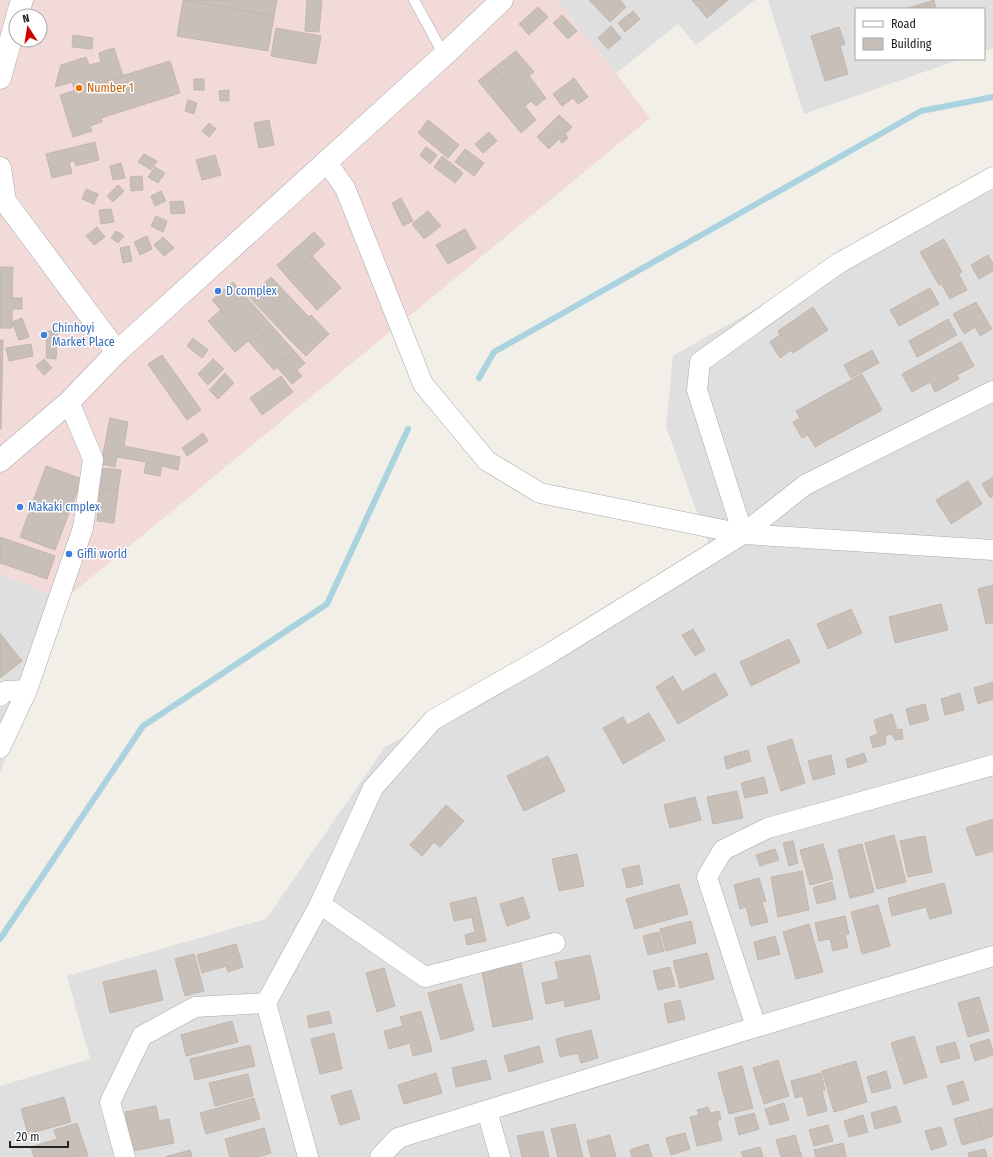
<svg xmlns="http://www.w3.org/2000/svg" width="993" height="1157" font-family="'Fira Sans Condensed',sans-serif">
<style>
.residential{fill:#e0dfdf}
.commercial{fill:#f2dad9;fill-rule:evenodd}
.lines{fill:none;stroke-linecap:round;stroke-linejoin:round}
.stream{stroke:#aad3df;stroke-width:6}
.building{fill:#c7bfb8;stroke:#c4b6ab}
.service-casing{stroke:#a9a9a9;stroke-width:11}
.minor-casing{stroke:#a9a9a9;stroke-width:21}
.tertiary-casing{stroke:#a9a9a9;stroke-width:23}
.service{stroke:#fff;stroke-width:10}
.minor{stroke:#fff;stroke-width:20}
.tertiary{stroke:#fff;stroke-width:22}
.food-dot{fill:#e8710a;stroke:#fff;stroke-width:1.5}
.shop-dot{fill:#3f7fe0;stroke:#fff;stroke-width:1.5}
.labels{text-anchor:middle;dominant-baseline:central;stroke-width:3;stroke-linejoin:round;paint-order:stroke}
.food-label{font-size:12px;fill:#c56008;stroke:#fff;text-anchor:start}
.shop-label{font-size:12px;fill:#366cbe;stroke:#fff;text-anchor:start}
</style>
<rect width="100%" height="100%" fill="#f2efe9"/>
<g class="residential">
<polygon points="556,0 755,0 696,45 678,24 616,73"/>
<polygon points="768,0 993,0 993,48 984,51 984,9 856,9 856,59 961,59 804,114"/>
<polygon points="993,173 993,1157 0,1157 0,1086 90,1059 67,976 266,919 385,747 663,590 708,543 666,427 673,356"/>
<polygon points="0,574 64,600 0,773"/>
</g>
<path class="commercial" d="M0 0H556L616 73 650 118 64 600 0 574ZM16 16H40V40H16Z"/>
<g class="lines">
<g class="stream">
<polyline points="479,378 494,352 921,111 993,97"/>
<polyline points="0,939 143,726 327,604 408,429"/>
</g>
</g>
<g class="building">
<polygon points="183,0 277,0 274,16"/>
<polygon points="183,0 274,16 268,51 177,36"/>
<polygon points="307,0 322,0 319,32 305,31"/>
<polygon points="589,0 620,0 626,7 610,22"/>
<polygon points="692,0 728,0 707,18"/>
<polygon points="934,0 936,9 905,9"/>
<polygon points="538,7 548,17 529,35 519,24"/>
<polygon points="633,11 640,19 625,32 618,23"/>
<polygon points="562,15 577,31 568,39 553,23"/>
<polygon points="611,26 621,38 608,49 598,38"/>
<polygon points="839,27 845,44 840,46 848,74 825,81 811,36"/>
<polygon points="276,28 321,36 316,64 271,56"/>
<polygon points="73,35 93,38 92,49 72,47"/>
<polygon points="114,48 123,76 75,91 72,82 55,87 61,65 86,57 89,65 101,62 99,53"/>
<polygon points="516,51 534,72 529,76 546,98 536,106 531,101 525,106 494,68"/>
<polygon points="170,61 180,93 101,118 102,122 90,126 92,131 73,137 60,95"/>
<polygon points="494,68 536,120 521,133 478,81"/>
<polygon points="574,78 588,97 578,104 573,98 562,106 553,94"/>
<rect x="194" y="79" width="10" height="11"/>
<polygon points="229,90 229,101 220,101 219,91"/>
<polygon points="188,100 197,103 194,114 185,111"/>
<polygon points="559,115 572,127 565,134 568,138 562,143 559,139 549,149 537,137"/>
<polygon points="269,120 274,145 259,148 254,123"/>
<polygon points="428,120 459,145 448,158 418,133"/>
<polygon points="209,123 216,129 209,137 202,131"/>
<polygon points="489,132 497,141 483,153 475,144"/>
<polygon points="95,142 99,160 76,166 74,161 69,162 72,173 52,178 46,154"/>
<polygon points="426,147 437,155 430,164 420,155"/>
<polygon points="465,149 484,163 474,176 455,162"/>
<polygon points="144,154 157,161 151,170 138,162"/>
<polygon points="215,155 221,175 202,180 196,160"/>
<polygon points="442,156 463,173 455,183 434,167"/>
<polygon points="121,163 125,178 113,180 110,166"/>
<polygon points="155,167 165,173 158,183 148,177"/>
<polygon points="142,176 143,190 131,191 130,177"/>
<polygon points="118,185 124,191 113,202 107,196"/>
<polygon points="86,189 98,194 94,204 82,199"/>
<polygon points="161,191 166,201 155,206 151,196"/>
<polygon points="401,198 413,221 403,226 392,203"/>
<polygon points="183,201 185,213 171,214 170,202"/>
<polygon points="111,209 114,222 101,224 99,210"/>
<polygon points="428,211 441,226 424,239 412,224"/>
<polygon points="156,216 167,221 163,232 151,226"/>
<polygon points="97,227 105,237 94,245 86,236"/>
<polygon points="465,229 476,248 448,264 436,245"/>
<polygon points="116,231 124,236 118,243 111,238"/>
<polygon points="314,232 325,244 288,278 277,265"/>
<polygon points="147,236 152,249 140,255 134,242"/>
<polygon points="163,237 174,248 164,256 154,245"/>
<polygon points="944,239 962,272 939,285 920,252"/>
<polygon points="129,246 132,261 123,263 120,248"/>
<polygon points="988,255 993,264 993,271 979,279 971,265"/>
<polygon points="312,256 341,288 317,310 288,278"/>
<polygon points="0,267 13,267 12,298 22,298 22,309 12,309 12,328 0,328"/>
<polygon points="959,275 967,290 950,299 942,285"/>
<polygon points="271,277 309,317 288,338 249,297"/>
<polygon points="233,282 295,352 285,360 254,326 243,335 212,300"/>
<polygon points="930,288 939,304 899,326 890,310"/>
<polygon points="976,302 992,329 980,336 975,327 964,334 953,314"/>
<polygon points="813,307 828,330 793,353 791,350 780,358 770,342 780,335 778,331"/>
<polygon points="221,310 248,341 235,352 208,321"/>
<polygon points="311,315 329,334 316,346 298,327"/>
<polygon points="22,318 29,337 19,340 12,322"/>
<polygon points="948,319 957,335 917,357 909,341"/>
<polygon points="254,326 285,360 274,370 243,335"/>
<polygon points="298,327 316,346 306,356 288,338"/>
<polygon points="47,331 58,331 56,359 46,358"/>
<polygon points="193,338 208,350 202,358 187,346"/>
<polygon points="0,340 3,340 1,429 0,429"/>
<polygon points="961,342 974,366 957,375 959,379 935,392 930,382 912,392 902,374"/>
<polygon points="31,344 33,356 9,361 6,348"/>
<polygon points="872,350 879,363 851,378 844,365"/>
<polygon points="295,352 305,363 297,370 302,376 292,384 277,367"/>
<polygon points="162,355 201,410 187,420 148,364"/>
<polygon points="44,359 52,368 44,375 36,366"/>
<polygon points="213,359 224,369 208,385 198,374"/>
<polygon points="225,373 234,383 218,399 209,390"/>
<polygon points="862,374 882,410 815,447 808,435 802,438 793,422 800,418 796,411"/>
<polygon points="281,376 293,392 262,415 250,398"/>
<polygon points="110,418 128,422 124,446 180,457 178,470 162,466 160,476 144,473 146,462 117,457 115,467 101,464"/>
<polygon points="203,433 208,441 187,456 182,448"/>
<polygon points="46,466 82,479 55,550 20,537"/>
<polygon points="103,468 121,470 118,491 100,489"/>
<polygon points="993,477 993,496 990,498 982,484"/>
<polygon points="968,481 982,504 951,524 936,500"/>
<polygon points="100,489 118,491 114,523 97,521"/>
<polygon points="0,537 55,556 47,579 0,563"/>
<polygon points="993,585 993,623 986,624 978,589"/>
<polygon points="941,604 948,630 895,643 889,617"/>
<polygon points="851,609 862,633 828,649 817,624"/>
<polygon points="693,629 705,650 695,656 682,635"/>
<polygon points="0,633 22,661 0,678"/>
<polygon points="789,639 800,662 751,686 740,662"/>
<polygon points="715,673 728,695 678,724 656,687 673,676 682,692"/>
<polygon points="993,682 993,699 978,704 974,688"/>
<polygon points="960,693 964,710 945,715 941,699"/>
<polygon points="925,704 929,720 910,725 906,709"/>
<polygon points="649,713 665,740 623,764 603,728 623,717 627,725"/>
<polygon points="892,714 897,730 902,729 903,739 895,740 892,734 885,736 886,744 873,748 870,737 878,734 874,720"/>
<polygon points="792,739 805,783 781,791 767,747"/>
<polygon points="748,750 751,761 727,769 724,757"/>
<polygon points="864,753 867,762 848,768 846,759"/>
<polygon points="831,755 835,774 813,780 808,761"/>
<polygon points="548,756 565,791 524,811 507,776"/>
<polygon points="764,777 768,793 745,798 741,783"/>
<polygon points="737,791 743,818 713,824 707,797"/>
<polygon points="695,797 701,820 670,828 664,805"/>
<polygon points="446,805 464,821 440,847 434,842 422,856 410,845"/>
<polygon points="993,819 993,851 976,856 966,828"/>
<polygon points="894,835 906,882 877,889 865,843"/>
<polygon points="925,836 932,872 908,877 900,841"/>
<polygon points="793,841 798,863 789,866 783,843"/>
<polygon points="823,844 833,879 810,885 800,850"/>
<polygon points="862,844 874,892 850,898 838,850"/>
<polygon points="775,849 779,860 760,866 756,855"/>
<polygon points="577,854 584,886 559,891 552,859"/>
<polygon points="639,865 643,884 627,888 622,869"/>
<polygon points="802,871 809,910 778,917 771,877"/>
<polygon points="759,878 766,901 762,902 768,922 751,926 746,907 740,909 734,885"/>
<polygon points="832,882 836,899 817,904 813,888"/>
<polygon points="944,883 952,913 930,919 926,907 892,916 888,898"/>
<polygon points="679,884 688,914 635,929 626,899"/>
<polygon points="476,897 486,941 467,945 465,935 475,932 472,917 454,921 450,903"/>
<polygon points="523,897 530,918 507,926 500,904"/>
<polygon points="878,905 890,946 862,954 851,912"/>
<polygon points="845,916 849,934 845,935 848,947 833,951 830,939 819,941 815,923"/>
<polygon points="691,921 696,943 666,951 660,929"/>
<polygon points="809,924 823,972 796,979 783,932"/>
<polygon points="659,932 664,951 648,955 643,936"/>
<polygon points="775,936 780,954 758,960 754,942"/>
<polygon points="236,944 243,967 228,972 226,966 202,973 197,955"/>
<polygon points="707,953 714,979 680,988 673,961"/>
<polygon points="194,954 204,991 185,996 175,959"/>
<polygon points="590,955 600,999 565,1007 564,1000 546,1004 542,983 559,979 555,962"/>
<polygon points="520,959 533,1019 493,1027 481,967"/>
<polygon points="670,967 675,986 658,990 653,971"/>
<polygon points="384,968 395,1006 377,1012 366,973"/>
<polygon points="156,970 163,1000 110,1013 103,982"/>
<polygon points="461,984 474,1030 441,1040 428,993"/>
<polygon points="979,997 989,1031 968,1037 958,1003"/>
<polygon points="680,1000 685,1019 668,1023 664,1004"/>
<polygon points="329,1011 332,1023 309,1028 307,1016"/>
<polygon points="421,1011 432,1051 413,1056 410,1043 389,1049 384,1031 403,1026 400,1017"/>
<polygon points="232,1021 238,1042 186,1056 181,1035"/>
<polygon points="591,1030 598,1058 581,1063 578,1053 560,1057 556,1039"/>
<polygon points="334,1033 342,1069 320,1074 311,1039"/>
<polygon points="914,1036 927,1077 904,1084 891,1043"/>
<polygon points="989,1039 993,1051 993,1055 975,1061 970,1045"/>
<polygon points="955,1042 960,1058 941,1063 936,1047"/>
<polygon points="250,1045 255,1066 195,1080 190,1059"/>
<polygon points="539,1046 543,1062 509,1072 504,1056"/>
<polygon points="486,1060 491,1079 456,1087 452,1068"/>
<polygon points="778,1060 789,1096 764,1104 753,1068"/>
<polygon points="856,1061 867,1102 834,1112 822,1071"/>
<polygon points="742,1066 753,1108 729,1114 718,1073"/>
<polygon points="886,1071 891,1088 872,1093 867,1077"/>
<polygon points="436,1073 442,1093 404,1104 398,1085"/>
<polygon points="821,1073 825,1090 822,1091 827,1111 808,1116 803,1096 795,1098 791,1081"/>
<polygon points="248,1074 253,1096 215,1106 209,1083"/>
<polygon points="963,1081 969,1100 953,1105 947,1086"/>
<polygon points="351,1090 360,1119 340,1125 331,1096"/>
<polygon points="64,1097 71,1122 28,1134 21,1109"/>
<polygon points="254,1098 260,1119 206,1134 200,1113"/>
<polygon points="784,1103 789,1120 770,1125 765,1109"/>
<polygon points="156,1106 159,1121 169,1119 174,1143 133,1151 125,1112"/>
<polygon points="896,1106 901,1122 875,1129 871,1113"/>
<polygon points="708,1107 710,1113 719,1111 721,1119 717,1121 722,1140 697,1146 690,1117 699,1115 697,1110"/>
<polygon points="993,1108 993,1136 984,1139 976,1113"/>
<polygon points="754,1113 759,1129 739,1135 735,1118"/>
<polygon points="976,1113 984,1139 962,1145 954,1119"/>
<polygon points="863,1115 868,1132 849,1137 844,1121"/>
<polygon points="77,1123 88,1156 34,1157 31,1147 57,1139 54,1130"/>
<polygon points="575,1124 583,1157 558,1157 551,1129"/>
<polygon points="828,1125 833,1141 814,1146 809,1130"/>
<polygon points="941,1127 947,1145 931,1150 925,1131"/>
<polygon points="264,1128 271,1153 258,1157 230,1157 225,1139"/>
<polygon points="543,1131 549,1157 522,1157 517,1136"/>
<polygon points="685,1133 690,1149 671,1155 666,1138"/>
<polygon points="610,1135 616,1157 591,1157 587,1141"/>
<polygon points="795,1135 800,1151 781,1157 776,1140"/>
<polygon points="843,1143 846,1157 816,1157 814,1150"/>
<polygon points="648,1144 652,1157 632,1157 630,1150"/>
<polygon points="760,1147 763,1157 743,1157 741,1152"/>
<polygon points="985,1149 987,1157 969,1157 968,1153"/>
<polygon points="190,1150 192,1157 165,1157"/>
<polygon points="801,1152 802,1157 782,1157"/>
</g>
<g class="lines">
<defs>
<polyline id="service" points="414,0 444,55"/>
<g id="minor">
<polyline points="326,161 345,188 423,384 487,461 540,493 743,534 993,550"/>
<polyline points="743,534 697,390 700,362 839,263 993,177"/>
<polyline points="0,696 6,691 27,690"/>
<polyline points="0,748 27,690 83,528 93,459 69,402"/>
<polyline points="320,904 425,977 555,943"/>
<polyline points="756,1027 707,877 723,850 768,828 993,765"/>
<polyline points="487,1111 500,1157"/>
<polyline points="125,1157 110,1102 142,1036 195,1007 266,1003"/>
<polyline points="308,1157 266,1003 320,904 373,788 433,720 547,655 743,534 805,485 993,391"/>
<polyline points="380,1157 398,1138 756,1027 993,956"/>
</g>
<g id="tertiary">
<polyline points="17,16 22,0"/>
<polyline points="0,78 16,21"/>
<polyline points="0,168 5,201 117,352"/>
<polyline points="0,461 69,402 117,352 444,55 502,0"/>
</g>
</defs>
<use href="#service" class="service-casing"/>
<use href="#minor" class="minor-casing"/>
<use href="#tertiary" class="tertiary-casing"/>
<use href="#service" class="service"/>
<use href="#minor" class="minor"/>
<use href="#tertiary" class="tertiary"/>
</g>
<circle class="food-dot" cx="79" cy="88" r="4"/>
<g class="shop-dot">
<circle cx="218" cy="291" r="4"/>
<circle cx="44" cy="335" r="4"/>
<circle cx="20" cy="507" r="4"/>
<circle cx="69" cy="554" r="4"/>
</g>
<g class="labels">
<g class="food-label">
<text x="87" y="88">Number 1</text>
</g>
<g class="shop-label">
<text x="226" y="291">D complex</text>
<text x="52" y="328">Chinhoyi<tspan x="52" dy="14">Market Place</tspan></text>
<text x="28" y="507">Makaki cmplex</text>
<text x="77" y="554">Gifli world</text>
</g>
</g>
<rect x="855" y="8" width="130" height="52" fill="#ffffff" stroke="#a7a7a7"/>
<rect x="863" y="21" width="20" height="6" fill="#ffffff" stroke="#a7a7a7"/>
<text x="891" y="28" font-size="12" fill="#222222">Road</text>
<rect x="863" y="38" width="20" height="12" fill="#c7bfb8" stroke="#a7a7a7"/>
<text x="891" y="48" font-size="12" fill="#222222">Building</text>
<g transform="translate(28 28) rotate(348)"><circle r="19" fill="#ffffff" stroke="#a7a7a7"/>
<path d="M0-3L7 15L0 10L-7 15Z" fill="#d40000"/>
<text y="-6" font-size="11" font-weight="bold" text-anchor="middle" fill="#222222">N</text>
</g>
<path d="M10 1141v6h58v-6" fill="none" stroke="#222222" stroke-width="2"/>
<text x="16" y="1141" font-size="12" fill="#222222" stroke="#ffffff" stroke-width="3" paint-order="stroke">20 m</text>
</svg>
